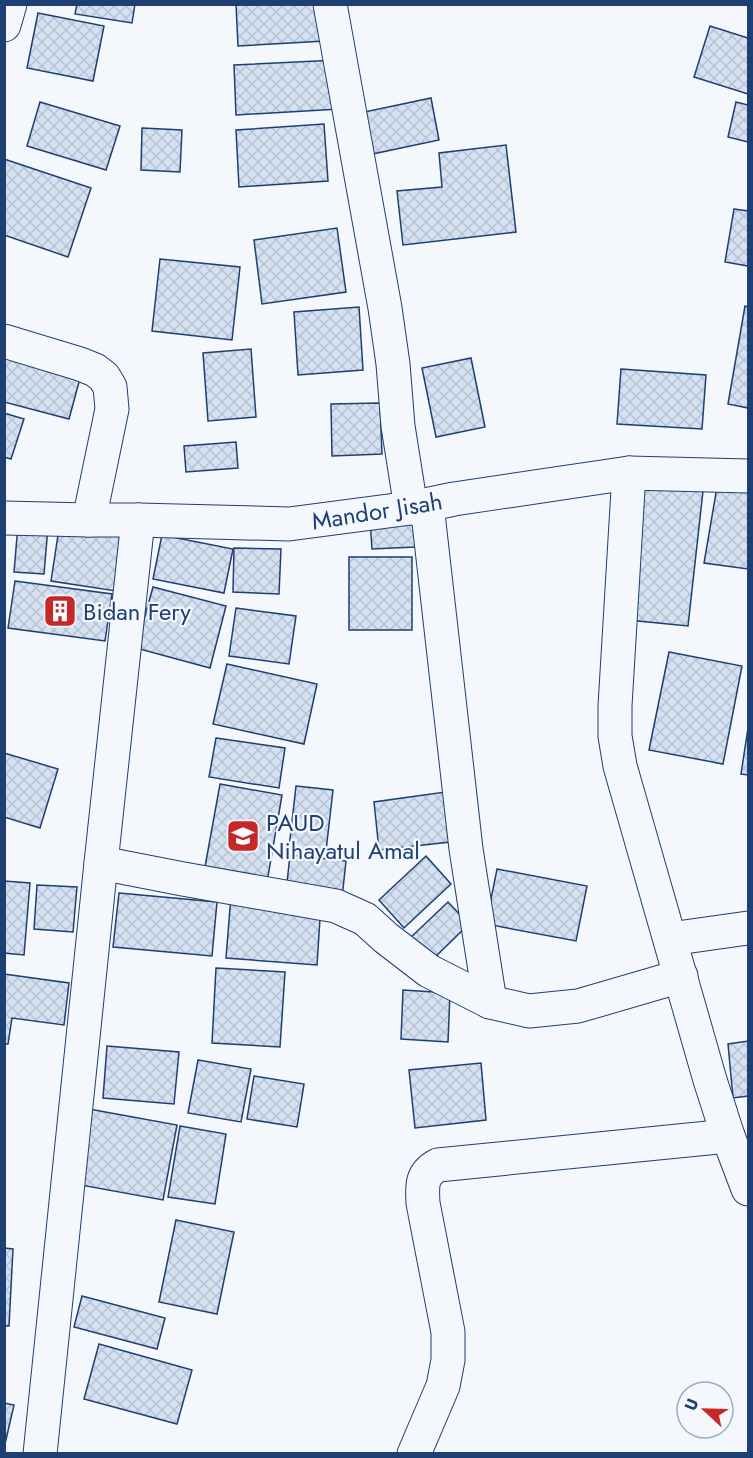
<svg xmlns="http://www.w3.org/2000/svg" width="753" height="1458" font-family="Jost,sans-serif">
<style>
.building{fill:url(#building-cross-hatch);stroke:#1d3f73;stroke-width:1.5}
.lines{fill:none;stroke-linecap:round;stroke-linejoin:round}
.minor-casing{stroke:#1d3f73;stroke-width:35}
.minor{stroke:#f4f7fb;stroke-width:33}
.labels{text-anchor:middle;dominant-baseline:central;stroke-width:4.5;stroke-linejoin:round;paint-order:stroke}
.street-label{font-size:24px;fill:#1d3f73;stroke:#f4f7fb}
.poi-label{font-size:24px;fill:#1d3f73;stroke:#f4f7fb;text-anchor:start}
</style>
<defs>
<pattern id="building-cross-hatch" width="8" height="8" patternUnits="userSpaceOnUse" patternTransform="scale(1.5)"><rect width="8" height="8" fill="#d5e0f0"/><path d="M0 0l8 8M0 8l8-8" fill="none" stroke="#b6c1d1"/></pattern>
</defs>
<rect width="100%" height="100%" fill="#f4f7fb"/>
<g class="building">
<polygon points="77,4 135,4 132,23 75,14"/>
<polygon points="236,4 323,4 325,41 238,46"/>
<polygon points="38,13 104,26 93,81 27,68"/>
<polygon points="710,26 748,38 748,94 694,77"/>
<polygon points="337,60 339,109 236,115 234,65"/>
<polygon points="431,98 439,140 363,156 355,114"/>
<polygon points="40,102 120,126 106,170 27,146"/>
<polygon points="736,102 748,105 748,142 728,137"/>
<polygon points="324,124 328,181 239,187 236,130"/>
<polygon points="142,128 182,130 180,172 141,170"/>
<polygon points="506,145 516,232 403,245 397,191 442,187 439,153"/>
<polygon points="4,159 91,188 68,257 4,235"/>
<polygon points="734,209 748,211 748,266 725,262"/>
<polygon points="337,228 346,292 262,304 254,240"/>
<polygon points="160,259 240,267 232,340 152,331"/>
<polygon points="745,306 748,307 748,408 728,404"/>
<polygon points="359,307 363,370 298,375 294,312"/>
<polygon points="251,349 256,417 208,421 203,353"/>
<polygon points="4,351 82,371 69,419 4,402"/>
<polygon points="471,358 485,427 436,437 422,368"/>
<polygon points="621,369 706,375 702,429 617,424"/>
<polygon points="380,403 382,454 332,456 331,404"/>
<polygon points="4,413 24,419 11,459 4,457"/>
<polygon points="236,442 238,468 186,472 184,446"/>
<polygon points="644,484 703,491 688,626 628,620"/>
<polygon points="717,487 748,492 748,569 704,563"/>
<polygon points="414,516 415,547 372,549 370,519"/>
<polygon points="60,522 125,531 116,591 51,581"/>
<polygon points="18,525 48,527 44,574 14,572"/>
<polygon points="162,535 233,549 224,593 153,579"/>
<polygon points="234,548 281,549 279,594 233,592"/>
<rect x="349" y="557" width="63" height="73"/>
<polygon points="15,581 112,594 105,641 8,628"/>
<polygon points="153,587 226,606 210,668 136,648"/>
<polygon points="236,608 296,616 289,664 229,656"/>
<polygon points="669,652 742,666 723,764 649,750"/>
<polygon points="227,664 317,684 304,744 213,724"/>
<polygon points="748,728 748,775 741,774"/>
<polygon points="216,738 285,748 279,788 209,777"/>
<polygon points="4,753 58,769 40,828 4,817"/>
<polygon points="220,784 282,795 266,888 203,878"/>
<polygon points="296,786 333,790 326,851 289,848"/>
<polygon points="445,792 450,842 379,850 374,802"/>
<polygon points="290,855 346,861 342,898 286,892"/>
<polygon points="426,856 451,884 404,928 379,900"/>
<polygon points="497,869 587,886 576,941 486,924"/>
<polygon points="4,881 30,883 24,955 4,953"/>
<polygon points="37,885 77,887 73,932 34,929"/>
<polygon points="119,893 217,902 212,956 113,947"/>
<polygon points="231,896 321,903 317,965 226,958"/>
<polygon points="448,902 469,924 429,963 408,940"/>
<polygon points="216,968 285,972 280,1047 212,1043"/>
<polygon points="4,974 69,983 64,1025 12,1018 8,1044 4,1044"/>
<polygon points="403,990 450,993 448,1042 401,1039"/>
<polygon points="748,1041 748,1096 733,1098 728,1044"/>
<polygon points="107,1046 179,1052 174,1104 103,1098"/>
<polygon points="198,1060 251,1069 241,1122 188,1113"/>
<polygon points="481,1063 486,1120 415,1128 409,1070"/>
<polygon points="254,1076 304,1084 297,1127 247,1119"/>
<polygon points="89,1109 177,1125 163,1200 75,1184"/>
<polygon points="180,1126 226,1134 215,1204 168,1197"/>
<polygon points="176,1220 234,1232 217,1314 159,1302"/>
<polygon points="4,1248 13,1249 9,1326 4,1326"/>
<polygon points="82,1296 165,1318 157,1349 74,1327"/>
<polygon points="99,1344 192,1370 177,1424 84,1399"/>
<polygon points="4,1403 14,1405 5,1444 4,1444"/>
</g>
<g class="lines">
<defs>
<g id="minor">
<polyline points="330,4 385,308 393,364 398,426 411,508"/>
<polyline points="4,25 10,4"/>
<polyline points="4,341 80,364 95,370 104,377 110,387 112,409 89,520"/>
<polyline points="629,473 615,706 615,736 620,766 710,1080 728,1136 748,1189"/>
<polyline points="427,505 466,849 490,1002"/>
<polyline points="4,518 89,520 138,520 289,524 411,508 454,499 629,473 748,476"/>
<polyline points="101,863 183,879 336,906 365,919 386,938 429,971 490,1002 529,1011 578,1006 681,976"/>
<polyline points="670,939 748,928"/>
<polyline points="40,1454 101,863 138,520"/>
<path d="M414 1454 443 1386 448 1360V1332L423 1203C422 1186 421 1174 438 1165L728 1136"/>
</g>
</defs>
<use href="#minor" class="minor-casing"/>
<use href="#minor" class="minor"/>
</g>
<defs>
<symbol id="building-square" viewBox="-11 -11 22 22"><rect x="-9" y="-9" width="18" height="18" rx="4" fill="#c62828" stroke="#f4f7fb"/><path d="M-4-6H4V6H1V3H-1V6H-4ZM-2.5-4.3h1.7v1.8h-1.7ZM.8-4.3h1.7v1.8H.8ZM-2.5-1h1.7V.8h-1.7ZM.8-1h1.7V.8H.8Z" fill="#fff"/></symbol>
<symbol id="school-square" viewBox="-11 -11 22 22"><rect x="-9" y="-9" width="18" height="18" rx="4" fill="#c62828" stroke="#f4f7fb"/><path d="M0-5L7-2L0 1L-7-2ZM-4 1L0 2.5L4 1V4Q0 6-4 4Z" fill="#fff"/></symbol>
</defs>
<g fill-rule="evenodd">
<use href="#building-square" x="41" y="592" width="38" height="38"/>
<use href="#school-square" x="224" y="817" width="38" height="38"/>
</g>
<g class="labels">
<g class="street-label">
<text transform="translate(377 511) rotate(-9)">Mandor Jisah</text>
</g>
<g class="poi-label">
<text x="83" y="611">Bidan Fery</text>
<text x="266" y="822">PAUD<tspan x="266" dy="28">Nihayatul Amal</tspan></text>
</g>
</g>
<rect width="753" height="1458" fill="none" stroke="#1d3f73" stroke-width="12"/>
<g transform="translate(705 1410) rotate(292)"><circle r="28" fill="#f4f7fb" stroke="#9eadc5" stroke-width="1.5"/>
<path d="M0-4.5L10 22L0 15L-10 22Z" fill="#c62828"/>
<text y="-9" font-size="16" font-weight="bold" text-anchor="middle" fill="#1d3f73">U</text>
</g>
</svg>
